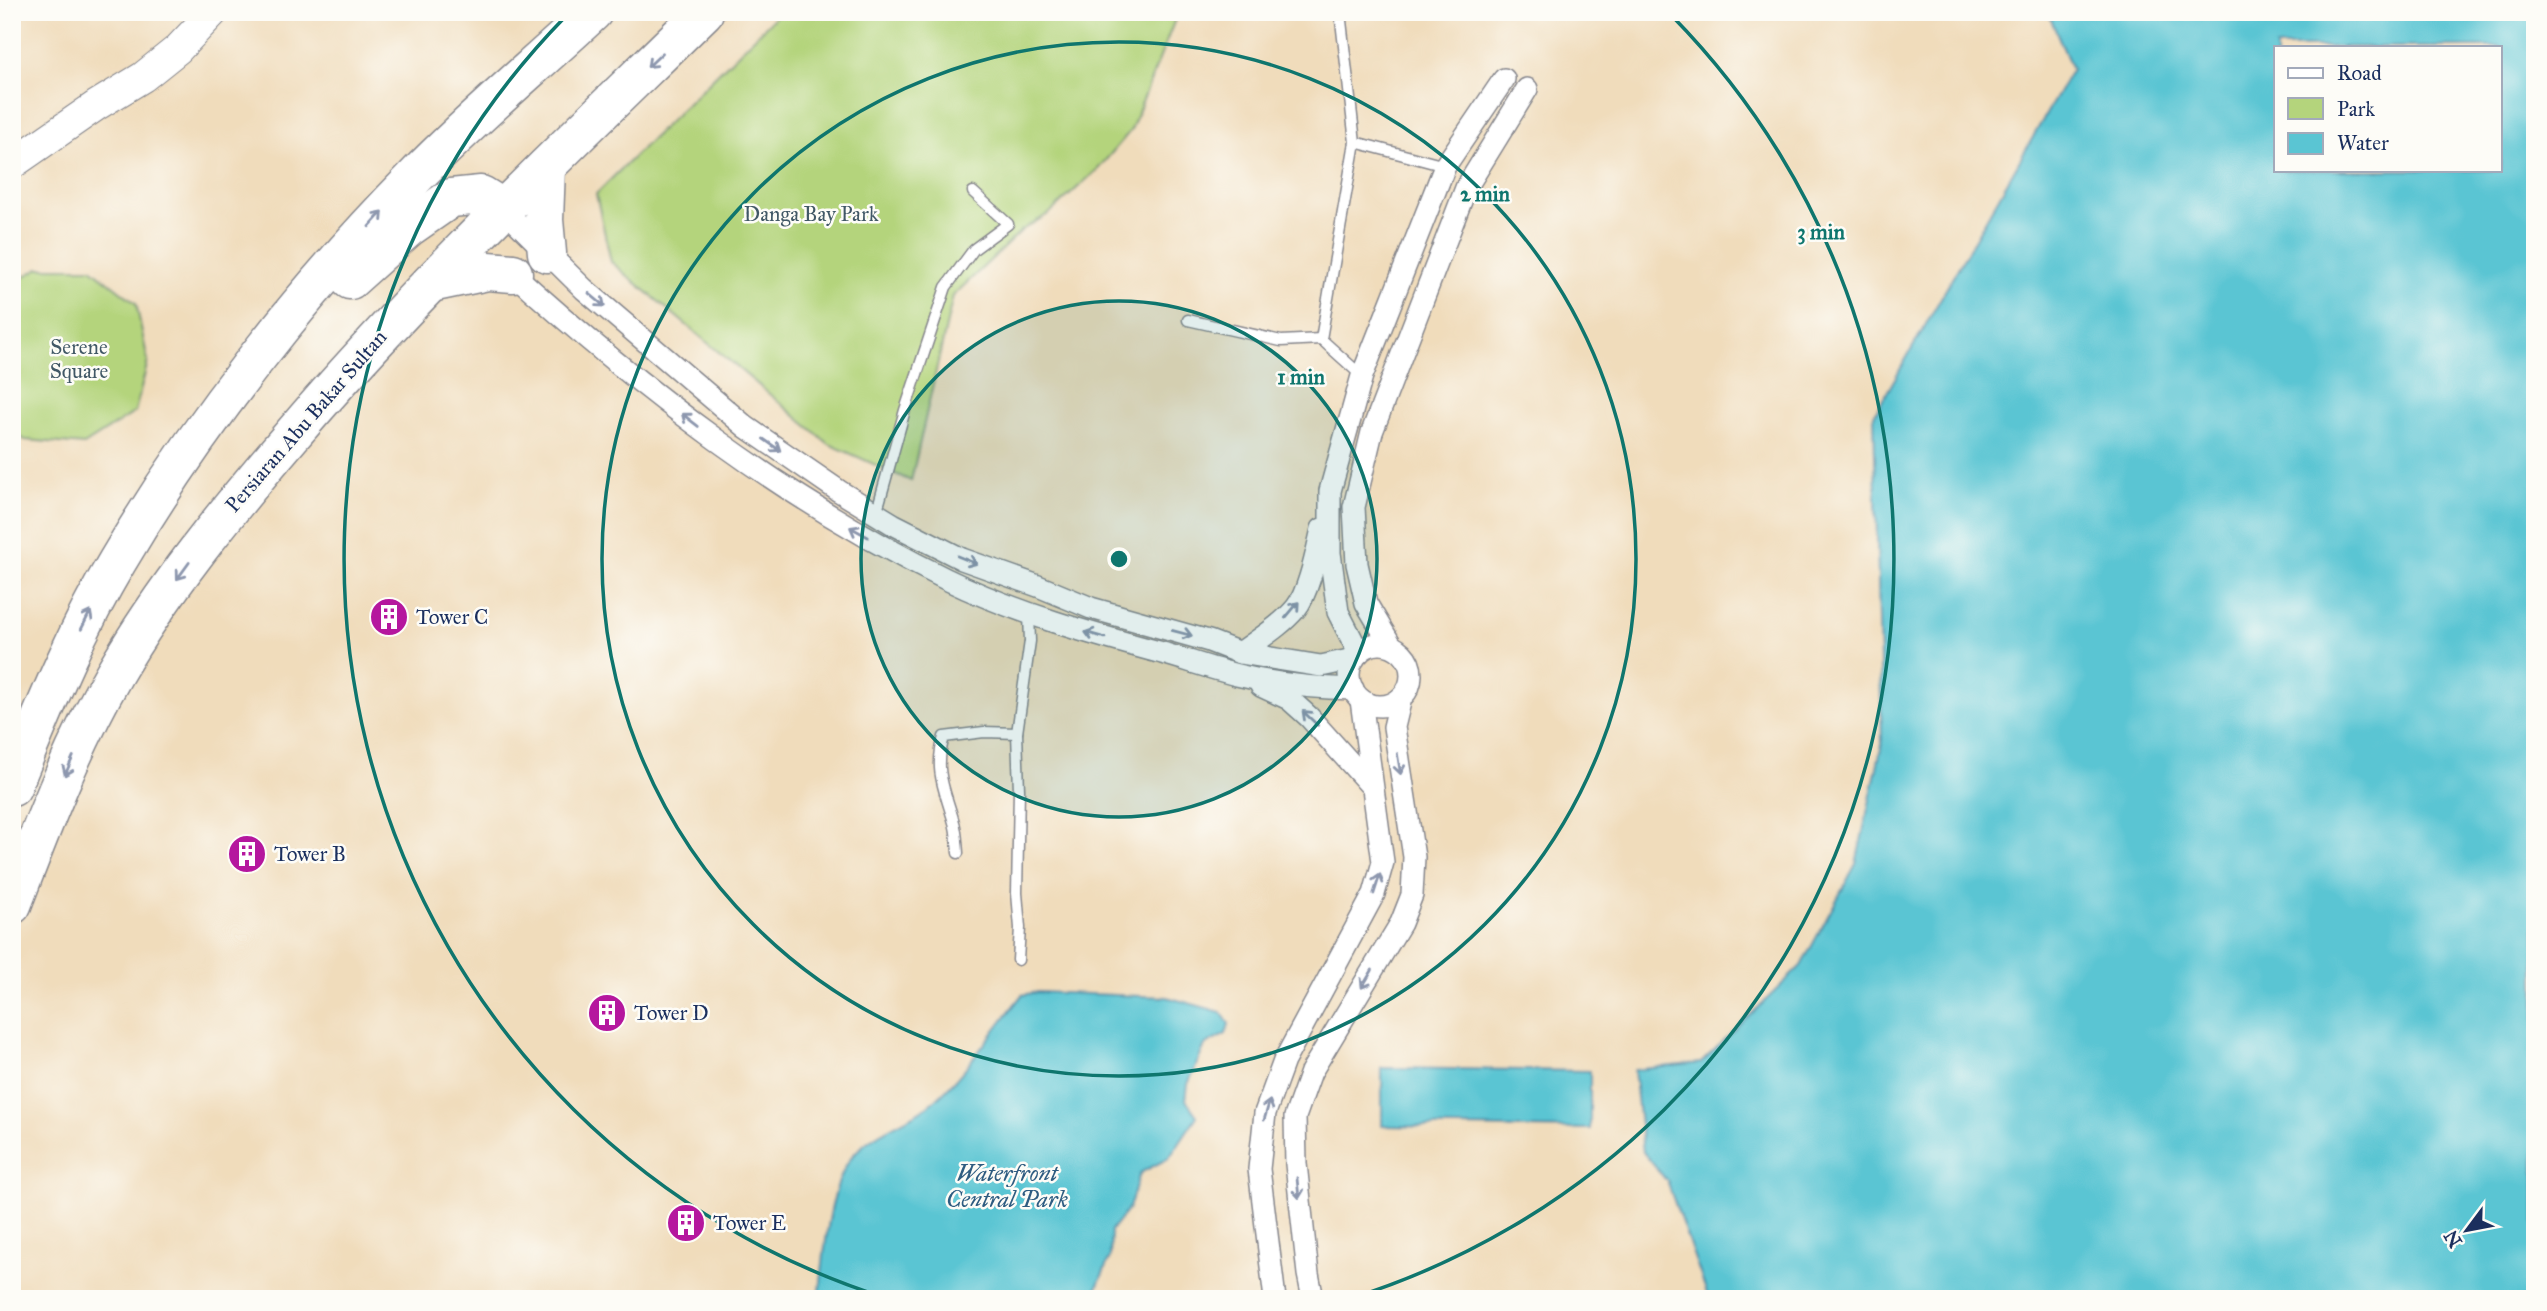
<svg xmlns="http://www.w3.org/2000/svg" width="2547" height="1311" font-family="'IM FELL Great Primer',serif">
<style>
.green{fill:#b4d47c;stroke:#68826d;stroke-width:2}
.water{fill:#5ac5d3;stroke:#3a7a98;stroke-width:2;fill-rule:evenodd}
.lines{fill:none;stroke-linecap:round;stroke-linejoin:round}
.lane-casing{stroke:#86868c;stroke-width:13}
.street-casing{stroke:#86868c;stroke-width:24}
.secondary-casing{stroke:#86868c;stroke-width:32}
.highway-casing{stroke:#86868c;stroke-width:41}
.lane{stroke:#fff;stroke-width:10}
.street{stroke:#fff;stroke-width:21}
.secondary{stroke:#fff;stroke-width:30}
.highway{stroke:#fff;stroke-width:38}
.oneway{stroke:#8d97ae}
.ring{fill:none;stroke:#0f766e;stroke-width:3.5}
.labels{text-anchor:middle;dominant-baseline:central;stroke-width:5;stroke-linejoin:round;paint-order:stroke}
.park-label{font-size:21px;fill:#415866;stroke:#fdfcf7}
.street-label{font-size:21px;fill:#1b2f5e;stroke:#fdfcf7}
.poi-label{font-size:21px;fill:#1b2f5e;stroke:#fdfcf7;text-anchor:start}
.water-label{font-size:23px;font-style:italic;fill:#2e5c81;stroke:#fdfcf7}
.centre{fill:#0f766e;stroke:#fdfcf7;stroke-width:3.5}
.ring-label{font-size:21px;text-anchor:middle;font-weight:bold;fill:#0f766e;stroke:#fdfcf7;stroke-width:5;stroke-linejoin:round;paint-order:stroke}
</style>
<rect width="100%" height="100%" fill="#fdfcf7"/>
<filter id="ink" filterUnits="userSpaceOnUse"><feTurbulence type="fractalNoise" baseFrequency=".0143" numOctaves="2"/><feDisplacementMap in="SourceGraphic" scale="14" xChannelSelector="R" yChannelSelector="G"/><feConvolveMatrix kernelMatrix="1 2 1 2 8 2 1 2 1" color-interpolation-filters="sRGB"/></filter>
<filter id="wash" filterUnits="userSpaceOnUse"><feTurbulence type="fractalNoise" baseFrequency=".00686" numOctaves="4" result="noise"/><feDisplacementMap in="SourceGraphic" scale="28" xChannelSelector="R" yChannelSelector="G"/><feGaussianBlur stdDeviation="1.57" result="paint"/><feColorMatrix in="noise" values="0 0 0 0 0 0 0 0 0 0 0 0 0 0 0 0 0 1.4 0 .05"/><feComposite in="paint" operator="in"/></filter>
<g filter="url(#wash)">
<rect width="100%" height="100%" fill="#f0dcbb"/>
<g class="green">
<polygon points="780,12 1178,12 1131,130 1099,168 1050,213 1022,230 953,296 911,481 829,444 611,262 596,194"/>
<polygon points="39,268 91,268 136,303 148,361 135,412 84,445 25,440 12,431 12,284"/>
</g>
<g class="water">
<path d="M2048 12H2535V1299H1709L1667 1181 1643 1152 1634 1070 1701 1063 1801 966 1856 864 1882 744 1874 415 2072 69ZM2276 47H2500V170H2276Z"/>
<path d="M1038 992 1167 997 1221 1012 1229 1024 1226 1034 1205 1045 1188 1084 1186 1100 1197 1116 1169 1158 1140 1173 1129 1208 1111 1230 1110 1257 1092 1299H819C824 1259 828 1185 853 1155 874 1131 905 1123 929 1105 961 1080 996 1027 1022 995Z"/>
<polygon points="1382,1068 1590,1071 1590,1129 1382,1126"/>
</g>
</g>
<g filter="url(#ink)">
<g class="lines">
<defs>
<g id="lane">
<polyline points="1340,12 1355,142"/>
<polyline points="1188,320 1281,341 1321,339 1362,376"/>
<polyline points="1321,339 1355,142 1445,166"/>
<polyline points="876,514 905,410 946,287 974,249 1008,224 973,192"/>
<path d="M958 853C957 842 957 830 953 819 944 788 934 770 944 737L984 732 1017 733"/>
<polyline points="1018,960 1020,928 1017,893 1019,790 1017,733 1030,641 1029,614"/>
</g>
<g id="street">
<polyline points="502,208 584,289 746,427 839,491 893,524 962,559 1038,586 1091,608 1209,641 1240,653 1321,666 1354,659"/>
<path d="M507 268C640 389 783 499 946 579 1016 613 1091 634 1166 654 1190 661 1213 669 1237 675 1274 684 1315 688 1353 689"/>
<circle cx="1380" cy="675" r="31"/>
<polyline points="1391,645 1366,603 1357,564 1354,507 1372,432 1466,188 1527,89"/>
<path d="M1240 653C1259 639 1281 626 1296 608 1309 592 1317 550 1322 529"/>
<polyline points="1359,653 1338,612 1330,553 1330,491 1362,376 1445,166 1504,79"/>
<polyline points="1261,686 1289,699 1309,717 1372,787"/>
<polyline points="1275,1299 1259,1169 1265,1113 1284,1061 1374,894 1383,862 1361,700"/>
<polyline points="1313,1299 1308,1274 1296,1164 1295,1117 1311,1072 1401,923 1412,895 1414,857 1394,727 1401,698"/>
</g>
<polyline id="secondary" points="12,164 97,105 143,77 178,49 213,12"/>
<g id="highway">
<polyline points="546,167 544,220 547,253"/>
<polyline points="350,280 408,228 451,198 481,195 502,208"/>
<polyline points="431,283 488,271 513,273"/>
<path d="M12 787C44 710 74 634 117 562 197 426 304 290 414 178 470 120 534 67 593 12"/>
<path d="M12 905C42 827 72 747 114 674 164 588 227 511 292 435 420 285 563 150 704 12"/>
</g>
</defs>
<use href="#lane" class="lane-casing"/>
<use href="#street" class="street-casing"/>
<use href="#secondary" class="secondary-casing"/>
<use href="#highway" class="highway-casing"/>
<use href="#lane" class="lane"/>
<use href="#street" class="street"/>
<use href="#secondary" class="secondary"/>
<use href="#highway" class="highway"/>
</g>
<defs><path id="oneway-shaft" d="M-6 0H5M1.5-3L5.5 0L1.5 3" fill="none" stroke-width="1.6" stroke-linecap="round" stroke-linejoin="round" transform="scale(1.75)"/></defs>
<g class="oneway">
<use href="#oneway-shaft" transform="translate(655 60) rotate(136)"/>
<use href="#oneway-shaft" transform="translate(376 219) rotate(-48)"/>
<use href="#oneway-shaft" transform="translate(597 300) rotate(40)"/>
<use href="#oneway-shaft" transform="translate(690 420) rotate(-142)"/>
<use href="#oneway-shaft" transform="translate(772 445) rotate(35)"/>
<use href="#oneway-shaft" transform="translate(859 532) rotate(-151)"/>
<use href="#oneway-shaft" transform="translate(967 560) rotate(22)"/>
<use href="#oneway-shaft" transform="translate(183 571) rotate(126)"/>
<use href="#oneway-shaft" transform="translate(1292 610) rotate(-50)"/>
<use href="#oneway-shaft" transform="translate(86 620) rotate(-63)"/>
<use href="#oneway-shaft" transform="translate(1182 633) rotate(15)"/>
<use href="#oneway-shaft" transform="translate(1095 635) rotate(-164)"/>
<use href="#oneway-shaft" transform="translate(1310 718) rotate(-136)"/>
<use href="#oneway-shaft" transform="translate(1399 764) rotate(81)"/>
<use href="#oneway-shaft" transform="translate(69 766) rotate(114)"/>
<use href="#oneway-shaft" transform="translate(1377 884) rotate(-72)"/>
<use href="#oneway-shaft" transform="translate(1367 979) rotate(121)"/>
<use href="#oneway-shaft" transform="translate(1267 1110) rotate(-74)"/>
<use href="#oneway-shaft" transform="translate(1298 1188) rotate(84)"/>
</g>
</g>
<circle cx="1119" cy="559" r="258" fill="#0f766e" fill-opacity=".12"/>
<g class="ring">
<circle cx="1119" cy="559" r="258"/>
<circle cx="1119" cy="559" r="517"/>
<path d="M886 1298A775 775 0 0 1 566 16M1672 16A775 775 0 0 1 1352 1298"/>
</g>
<defs>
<symbol id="building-disc" viewBox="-11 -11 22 22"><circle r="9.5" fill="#b5179e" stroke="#fdfcf7"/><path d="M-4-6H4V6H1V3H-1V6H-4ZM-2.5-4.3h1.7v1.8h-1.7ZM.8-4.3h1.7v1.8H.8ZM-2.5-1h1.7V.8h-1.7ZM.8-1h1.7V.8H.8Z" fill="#fff"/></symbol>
</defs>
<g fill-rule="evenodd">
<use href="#building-disc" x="367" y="595" width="44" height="44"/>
<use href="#building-disc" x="225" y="832" width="44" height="44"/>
<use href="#building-disc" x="585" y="991" width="44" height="44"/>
<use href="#building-disc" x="664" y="1201" width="44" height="44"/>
</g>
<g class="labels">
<g class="park-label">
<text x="811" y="214">Danga Bay Park</text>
<text x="79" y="347">Serene<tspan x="79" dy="24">Square</tspan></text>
</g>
<g class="street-label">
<text transform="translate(306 421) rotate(-49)">Persiaran Abu Bakar Sultan</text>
</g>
<g class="poi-label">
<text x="416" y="617">Tower C</text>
<text x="274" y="854">Tower B</text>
<text x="634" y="1013">Tower D</text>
<text x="713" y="1223">Tower E</text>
</g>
<g class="water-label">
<text x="1007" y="1173">Waterfront<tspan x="1007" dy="26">Central Park</tspan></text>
</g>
</g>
<circle cx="1119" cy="559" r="10" class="centre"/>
<g class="ring-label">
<text x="1485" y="201">2 min</text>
<text x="1821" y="239">3 min</text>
<text x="1301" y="384">1 min</text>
</g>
<rect width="2547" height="1311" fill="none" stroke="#fdfcf7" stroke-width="42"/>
<rect x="2274" y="46" width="228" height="126" fill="#fdfcf7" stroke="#a3aaba" stroke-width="2"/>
<rect x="2288" y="68" width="35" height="10" fill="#ffffff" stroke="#a3aaba" stroke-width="2"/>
<text x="2337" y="80" font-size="21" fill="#1b2f5e">Road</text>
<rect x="2288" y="98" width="35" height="21" fill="#b4d47c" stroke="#a3aaba" stroke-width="2"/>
<text x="2337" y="116" font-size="21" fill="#1b2f5e">Park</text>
<rect x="2288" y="133" width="35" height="21" fill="#5ac5d3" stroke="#a3aaba" stroke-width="2"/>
<text x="2337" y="150" font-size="21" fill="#1b2f5e">Water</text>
<g transform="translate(2467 1230) rotate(238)" stroke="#fdfcf7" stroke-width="5" paint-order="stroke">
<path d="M0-5L12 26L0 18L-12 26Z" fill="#1b2f5e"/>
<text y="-10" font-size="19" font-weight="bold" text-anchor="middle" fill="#1b2f5e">N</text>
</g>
</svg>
